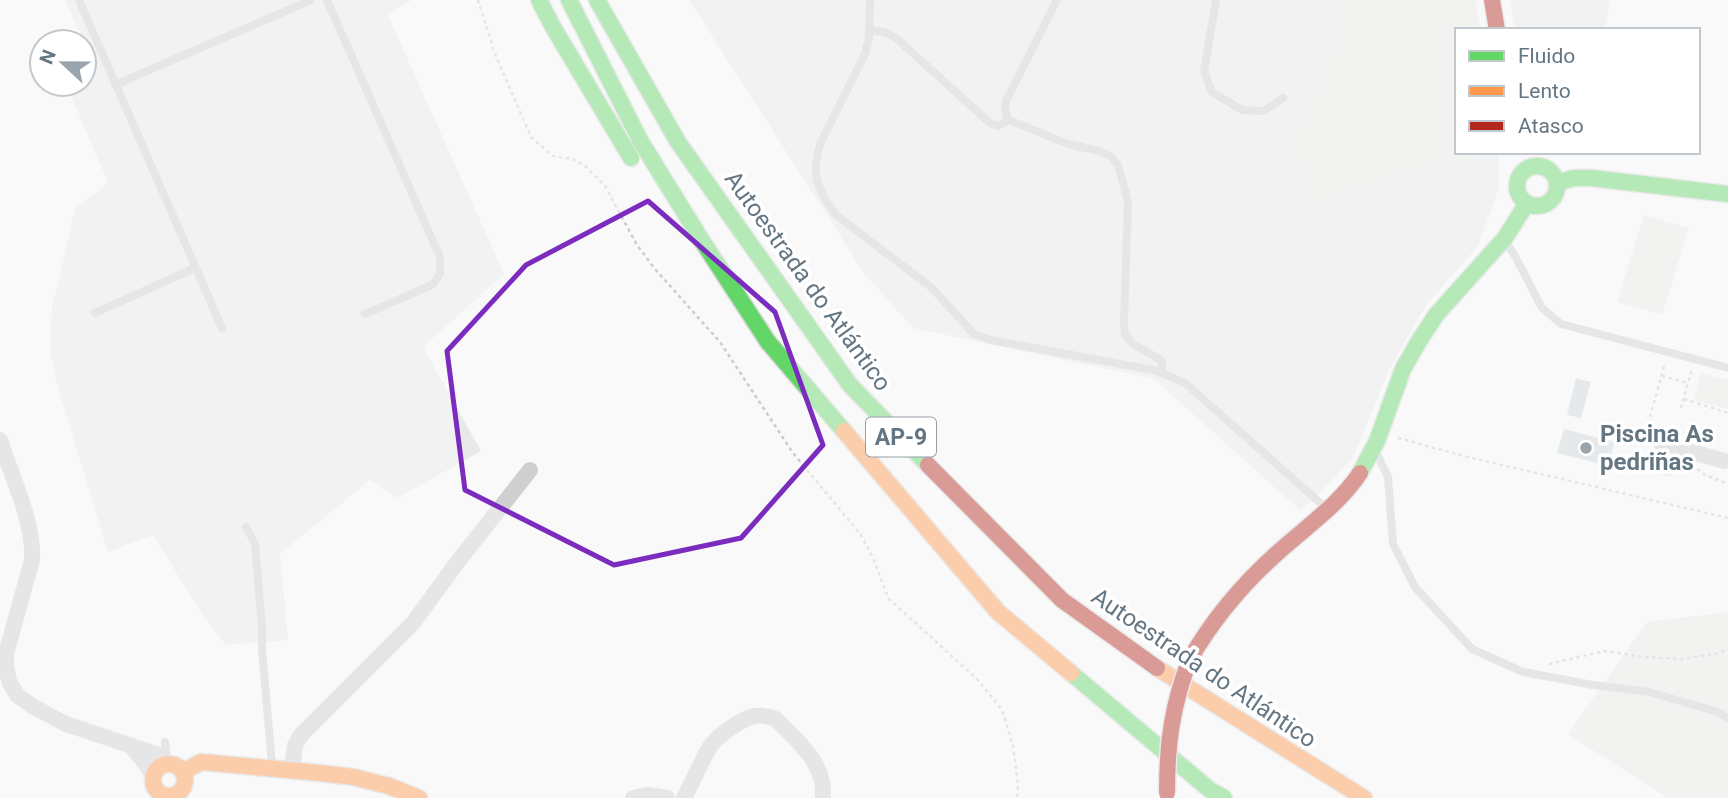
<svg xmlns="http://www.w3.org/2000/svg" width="1728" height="798" font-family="Roboto,sans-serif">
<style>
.built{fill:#e8e9e9}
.green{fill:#e8ebe6}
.water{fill:#ced6d9}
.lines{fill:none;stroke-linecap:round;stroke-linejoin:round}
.fast-casing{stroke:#d5d6d7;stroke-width:19}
.slow-casing{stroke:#d5d6d7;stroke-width:19}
.jam-casing{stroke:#d5d6d7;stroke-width:19}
.path{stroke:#cbcccd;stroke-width:2.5;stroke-dasharray:3.5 3.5;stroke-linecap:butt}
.lane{stroke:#cecfd0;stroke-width:8}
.street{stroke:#cecfd0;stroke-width:16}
.fast{stroke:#63d668;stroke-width:16}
.slow{stroke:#ff974d;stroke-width:16}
.jam{stroke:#b3261e;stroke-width:16}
.jam-bridge-casing{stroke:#d5d6d7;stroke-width:19;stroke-linecap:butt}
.jam-bridge{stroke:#b3261e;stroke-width:16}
.marked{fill:none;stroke:#7b2cbf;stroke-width:5;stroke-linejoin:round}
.poi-dot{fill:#99a4ac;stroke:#fff;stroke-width:2.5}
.labels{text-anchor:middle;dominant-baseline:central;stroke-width:7;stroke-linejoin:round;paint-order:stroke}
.shield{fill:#fff;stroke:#939fa8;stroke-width:2}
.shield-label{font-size:23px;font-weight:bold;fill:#657683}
.street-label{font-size:24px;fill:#657683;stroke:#fff}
.poi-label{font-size:24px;font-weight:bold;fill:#657683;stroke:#fff;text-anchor:start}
</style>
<rect width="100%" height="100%" fill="#f9f9f9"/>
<g class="built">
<polygon points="65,0 412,0 388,15 504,274 423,347 481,451 398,498 370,480 280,554 288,640 226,645 205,619 153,535 108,552 56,381 50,351 52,304 59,280 75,208 101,189 107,180 66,84 84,84 84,75 96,69"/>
<polygon points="689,0 1344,0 1339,26 1316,85 1287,142 1310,205 1484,152 1499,152 1499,189 1478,246 1426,305 1389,370 1352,460 1301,511 1154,379 913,328 864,273"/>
<polygon points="1510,0 1610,0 1605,30 1515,30"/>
</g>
<g class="green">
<polygon points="1344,0 1476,0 1480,30 1457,30 1457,152 1483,152 1310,205 1287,142 1316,85 1339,26"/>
<polygon points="1644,215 1689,228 1662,315 1617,302"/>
<polygon points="1701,373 1728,380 1728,409 1694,400"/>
<polygon points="1649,453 1676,460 1671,477 1644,470"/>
<polygon points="1728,612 1728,798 1667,798 1568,734 1647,622"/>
</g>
<g class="water">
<polygon points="1576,378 1591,382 1581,418 1567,415"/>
<polygon points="1564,429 1615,442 1608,466 1557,453"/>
</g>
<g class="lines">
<defs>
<g id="fast">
<polyline points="539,0 553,27 631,158"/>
<polyline points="569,0 641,142 699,236 768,342 844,431"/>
<polyline points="597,0 678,142 850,385 928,465"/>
<circle cx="1537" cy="186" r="20"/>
<polyline points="1557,183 1574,178 1591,178 1728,194"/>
<polyline points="1360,473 1377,441 1403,369 1419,341 1436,315 1505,238 1527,203"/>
<polyline points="1071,673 1210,790 1224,798"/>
</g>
<g id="slow">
<polyline points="844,431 998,612 1071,673"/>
<polyline points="1157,668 1364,798"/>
<circle cx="169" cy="780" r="16"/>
<polyline points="183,772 201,762 320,773 353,777 389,786 419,798"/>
</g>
<g id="jam">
<polyline points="1492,0 1497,30"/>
<polyline points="928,465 1062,600 1157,668"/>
<path d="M1190 659C1215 616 1246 580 1283 548 1310 524 1340 503 1360 473"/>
</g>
</defs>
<use href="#fast" class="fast-casing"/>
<use href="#slow" class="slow-casing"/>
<use href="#jam" class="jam-casing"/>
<g class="path">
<polyline points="478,0 495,54 531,137 553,156 573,159 585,166 605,186 637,245 655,269 720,342 793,453 861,535 874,560 888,598 978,680 1002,710 1013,745 1018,785 1017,798"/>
<polyline points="1662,376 1688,383"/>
<polyline points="1684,399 1728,413"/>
<polyline points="1681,408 1692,369"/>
<polyline points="1650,436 1647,434 1648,424 1665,363"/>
<polyline points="1398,438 1464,456 1728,518"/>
<polyline points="1697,469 1705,475 1728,484"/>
<polyline points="1549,664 1604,651 1644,657 1682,659 1720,653 1728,648"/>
</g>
<g class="lane">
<polyline points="79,0 222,328"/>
<polyline points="327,0 440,257 440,274 432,285 365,314"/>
<path d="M870 0 869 38 865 54 821 142C810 173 817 191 837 216L932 288 974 334 991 340 1158 371 1185 383 1327 509"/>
<polyline points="1057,0 1006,101 1005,111 1009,120 1068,144 1099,151 1110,156 1118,165 1128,201 1124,322 1125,334 1132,343 1162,361 1162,373"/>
<polyline points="1216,0 1204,71 1212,92 1242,110 1264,111 1283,98"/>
<polyline points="870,30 887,33 896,38 990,123 998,126 1009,120"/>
<polyline points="115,85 311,0"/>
<polyline points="1506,242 1515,256 1542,308 1561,324 1728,368"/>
<polyline points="95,313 195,268"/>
<polyline points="1376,452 1388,477 1393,544 1415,587 1472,649 1523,672 1593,685 1649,692 1718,712 1728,718"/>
<polyline points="246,527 255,544 262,626 262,649 272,766"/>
<polyline points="165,742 167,761"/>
</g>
<g class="street">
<path d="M0 440C12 477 34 522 32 560L6 654V665L9 681 17 695 32 706 66 724 156 754 167 764"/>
<polyline points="1661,443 1724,461"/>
<polyline points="132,747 148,767 153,776"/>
<polyline points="292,770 295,745 301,735 413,623 456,564 530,470"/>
<polyline points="176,793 179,798"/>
<polyline points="633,798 647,795 667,798"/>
<path d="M684 798C693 781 700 764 709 748 716 737 742 718 755 716 762 715 769 716 776 719 798 742 825 763 823 796"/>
</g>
<use href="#fast" class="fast"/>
<use href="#slow" class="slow"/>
<use href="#jam" class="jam"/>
<defs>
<path id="jam-bridge" d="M1167 793C1167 744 1172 705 1190 659"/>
</defs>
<use href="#jam-bridge" class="jam-bridge-casing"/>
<use href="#jam-bridge" class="jam-bridge"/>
</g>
<path d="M0 0H1728V798H0ZM648 201 775 312 823 445 741 538 614 565 465 490 447 351 526 265Z" fill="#f9f9f9" fill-opacity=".55" fill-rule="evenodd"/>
<path class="marked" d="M648 201 775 312 823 445 741 538 614 565 465 490 447 351 526 265Z"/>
<circle class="poi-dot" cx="1586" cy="448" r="7"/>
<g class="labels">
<rect class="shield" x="866" y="417.5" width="70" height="39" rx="5"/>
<g class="shield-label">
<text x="901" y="437">AP-9</text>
</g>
<g class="street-label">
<text transform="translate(808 281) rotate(54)">Autoestrada do Atlántico</text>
<text transform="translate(1204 668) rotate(34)">Autoestrada do Atlántico</text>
</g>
<g class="poi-label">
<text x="1600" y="434">Piscina As<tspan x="1600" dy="28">pedriñas</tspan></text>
</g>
</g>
<rect x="1455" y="28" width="245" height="126" fill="#ffffff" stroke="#c1c8cd" stroke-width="2"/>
<rect x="1469" y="51" width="35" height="10" fill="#63d668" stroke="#c1c8cd" stroke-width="2"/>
<text x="1518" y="63" font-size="21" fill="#657683">Fluido</text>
<rect x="1469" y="86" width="35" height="10" fill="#ff974d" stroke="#c1c8cd" stroke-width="2"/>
<text x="1518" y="98" font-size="21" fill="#657683">Lento</text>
<rect x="1469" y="121" width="35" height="10" fill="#b3261e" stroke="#c1c8cd" stroke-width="2"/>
<text x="1518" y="133" font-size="21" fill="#657683">Atasco</text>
<g transform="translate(63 63) rotate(292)"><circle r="33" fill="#ffffff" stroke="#c1c8cd" stroke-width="2"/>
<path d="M0-5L12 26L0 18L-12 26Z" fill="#99a4ac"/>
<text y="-10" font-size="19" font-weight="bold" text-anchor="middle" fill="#657683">N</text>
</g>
</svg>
